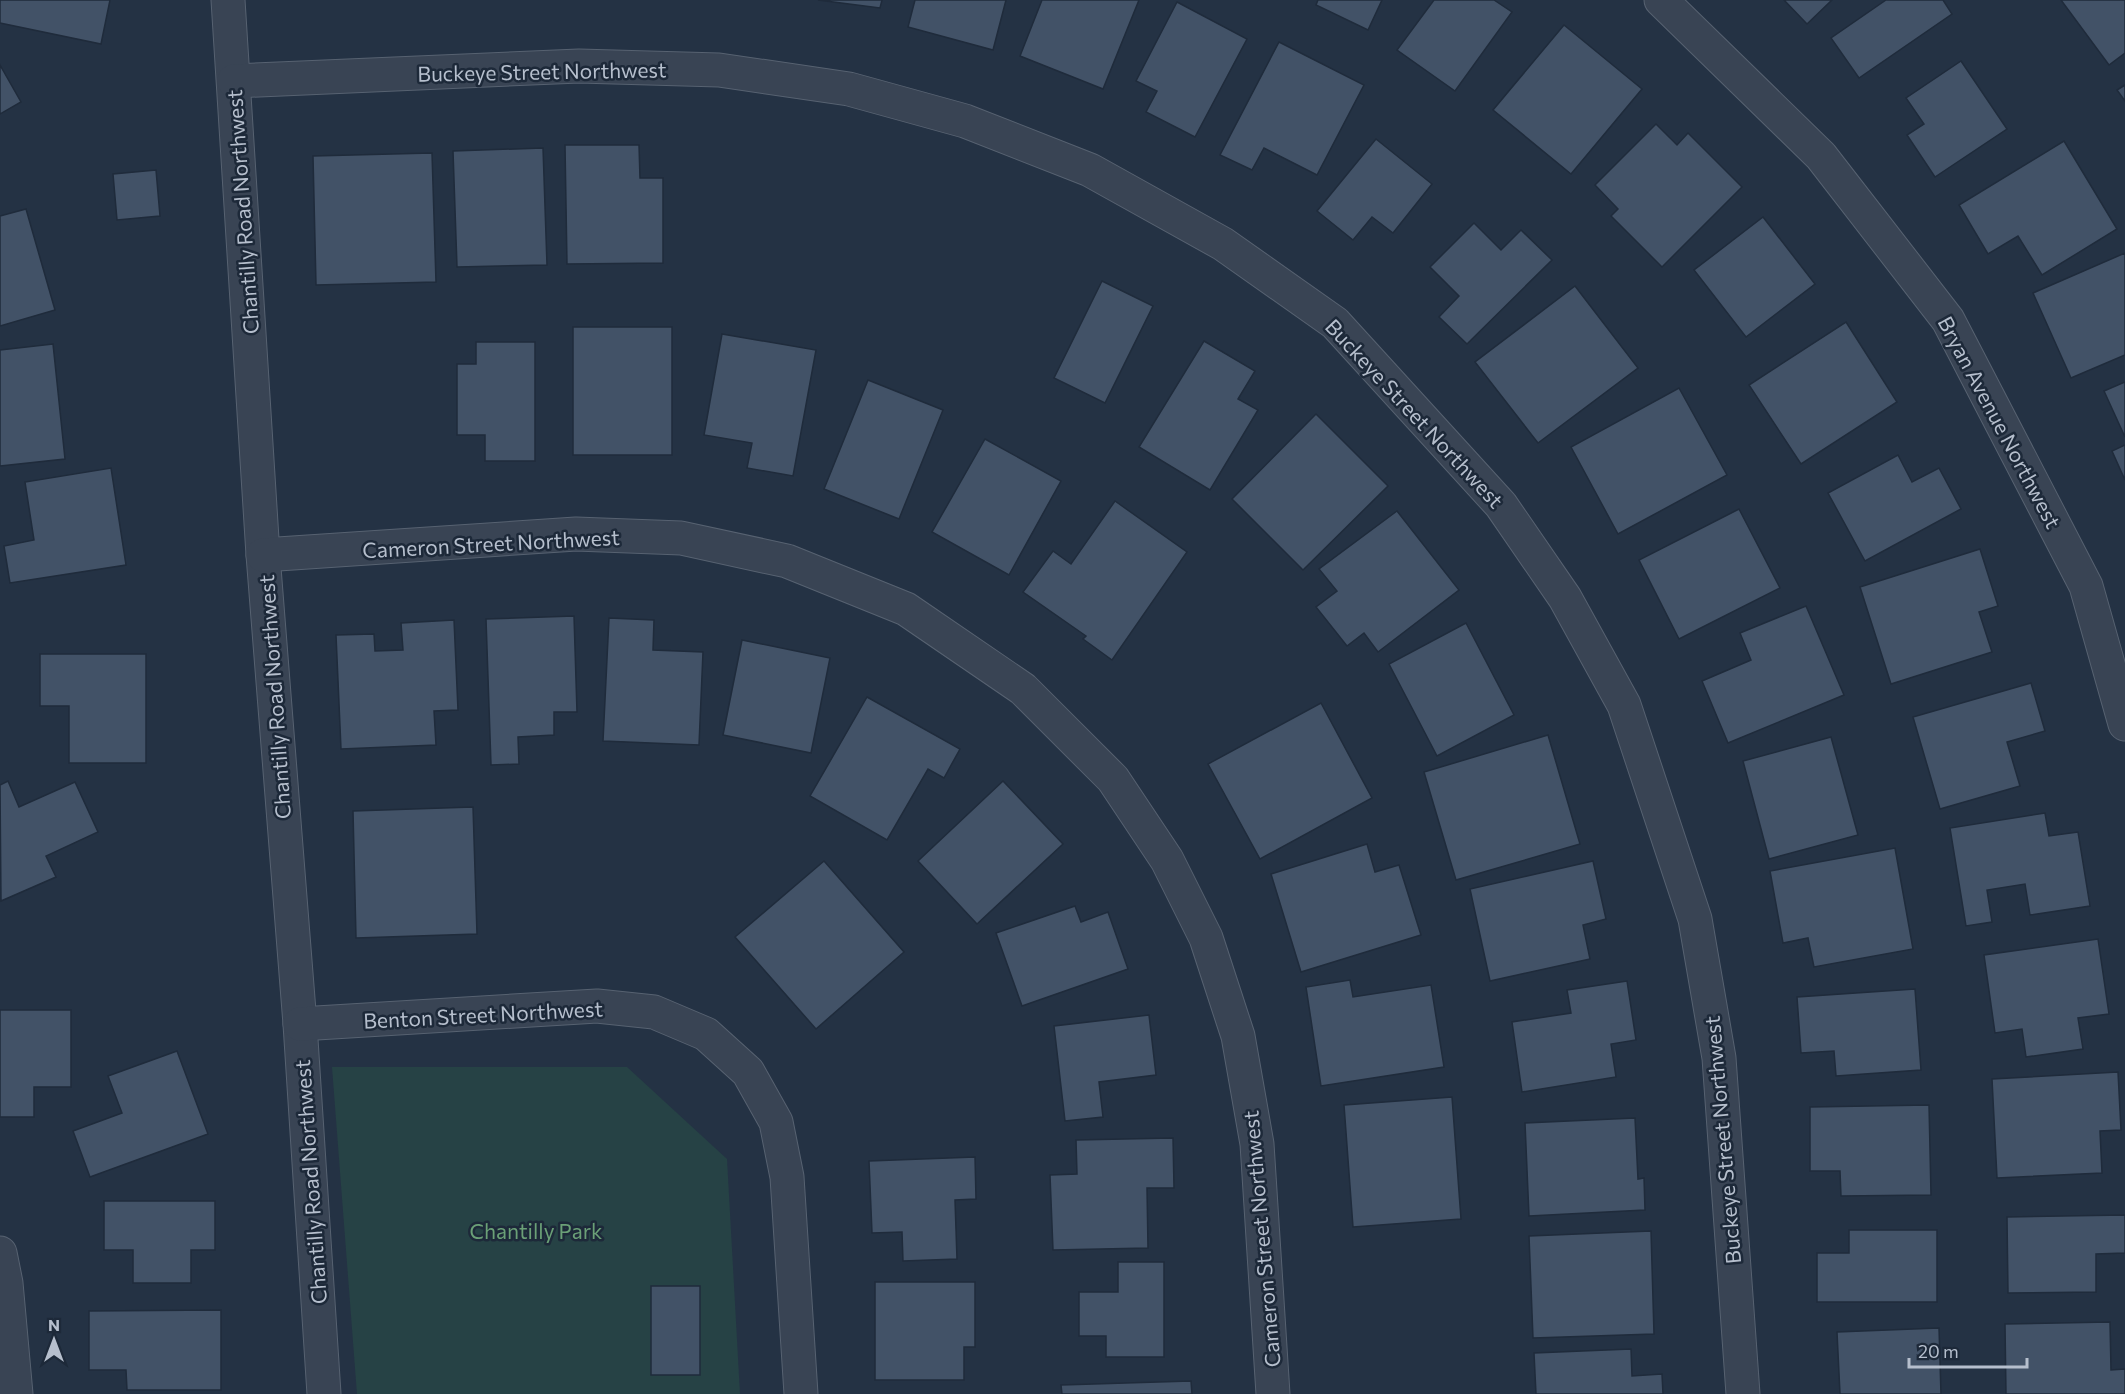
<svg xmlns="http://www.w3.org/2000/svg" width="2125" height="1394" font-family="Commissioner,sans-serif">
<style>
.green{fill:#264245}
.building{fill:#425267;stroke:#1f2b3b;stroke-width:1.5}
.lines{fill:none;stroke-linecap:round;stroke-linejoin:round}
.minor-casing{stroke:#576271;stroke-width:35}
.minor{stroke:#394454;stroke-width:33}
.labels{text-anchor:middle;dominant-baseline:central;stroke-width:5;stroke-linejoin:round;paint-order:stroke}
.street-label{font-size:21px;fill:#b6bfcd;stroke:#1d2939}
.park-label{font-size:21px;fill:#6ba077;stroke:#1d2939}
</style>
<rect width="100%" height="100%" fill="#243244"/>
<polygon class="green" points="332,1067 627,1067 727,1159 740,1394 357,1394"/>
<g class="building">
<polygon points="0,0 110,0 101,44 0,23"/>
<polygon points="818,0 882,0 880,8"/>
<polygon points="915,0 1006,0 993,50 908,27"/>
<polygon points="1042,0 1139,0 1103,89 1020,56"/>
<polygon points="1318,0 1382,0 1368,30 1316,5"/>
<polygon points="1434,0 1494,0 1512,12 1455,91 1397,50"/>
<polygon points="1784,0 1832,0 1807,24"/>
<polygon points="1886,0 1943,0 1952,14 1859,78 1831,38"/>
<polygon points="2061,0 2125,0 2125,53 2109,65"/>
<polygon points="1177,2 1247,39 1195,137 1146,112 1157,91 1136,81"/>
<polygon points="1564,25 1642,89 1571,174 1493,110"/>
<polygon points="1279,42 1364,85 1317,175 1264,148 1252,170 1220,155"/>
<polygon points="1961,61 2007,129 1935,177 1907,135 1924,124 1906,98"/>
<polygon points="0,65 21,102 0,114"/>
<polygon points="2125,85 2125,101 2117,90"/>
<polygon points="1656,124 1677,145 1688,133 1742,187 1662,267 1611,216 1618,209 1595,185"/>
<polygon points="1376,139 1432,184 1393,233 1372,217 1353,240 1317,211"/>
<polygon points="2064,141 2117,229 2042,275 2018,236 1988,254 1959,205"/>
<polygon points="565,145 639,145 640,178 663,178 663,263 567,264"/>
<polygon points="543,148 547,265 457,267 453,151"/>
<polygon points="432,153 436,282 316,285 313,156"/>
<polygon points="156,170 160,216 117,220 113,174"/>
<polygon points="26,209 55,310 0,326 0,216"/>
<polygon points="1763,217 1815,284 1746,337 1694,270"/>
<polygon points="1474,223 1501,250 1521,230 1552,260 1467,344 1439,317 1459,296 1430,267"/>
<polygon points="2125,253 2125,355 2071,378 2033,293"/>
<polygon points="1102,281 1153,306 1105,403 1054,378"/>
<polygon points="1575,286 1638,368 1538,443 1475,362"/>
<polygon points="1846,322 1897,402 1801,464 1749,385"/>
<rect x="573" y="327" width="99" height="128"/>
<polygon points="722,334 816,350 793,476 747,468 752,443 704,435"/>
<polygon points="1204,341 1255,371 1238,399 1258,410 1210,490 1139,447"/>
<polygon points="476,342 535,342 535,461 485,461 485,435 457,435 457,364 476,364"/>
<polygon points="53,344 65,459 0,466 0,350"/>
<polygon points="868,380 943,410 899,519 824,489"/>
<polygon points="2125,382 2125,437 2104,391"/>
<polygon points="1679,388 1727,475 1618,534 1571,447"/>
<polygon points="1316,414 1388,486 1303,570 1232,499"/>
<polygon points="985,439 1061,481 1009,575 932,532"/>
<polygon points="2125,445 2125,480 2112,451"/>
<polygon points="1898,455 1912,482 1939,468 1961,509 1865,561 1828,493"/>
<polygon points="111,468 126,565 10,583 4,546 34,540 25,482"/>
<polygon points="1115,501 1187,552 1112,660 1083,639 1086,636 1023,592 1053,551 1071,564"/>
<polygon points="1739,509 1780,588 1679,639 1639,560"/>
<polygon points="1397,511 1459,590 1378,652 1364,633 1347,646 1316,607 1337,591 1319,569"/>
<polygon points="1980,549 1998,606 1979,612 1992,652 1891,684 1860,587"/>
<polygon points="1806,606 1844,695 1728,743 1702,681 1751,660 1740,633"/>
<polygon points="574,616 577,712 554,712 554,735 518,737 519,764 491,765 486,619"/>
<polygon points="609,618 654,620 653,650 703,652 699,745 603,741"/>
<polygon points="454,620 458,710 434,711 436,745 341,749 336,635 374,634 375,651 403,650 401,623"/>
<polygon points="1466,623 1514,715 1437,756 1389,664"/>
<polygon points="742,640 830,658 811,753 723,735"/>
<polygon points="40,654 146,654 146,763 69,763 69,706 40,706"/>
<polygon points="2031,683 2045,731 2007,742 2020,786 1940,809 1913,717"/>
<polygon points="867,697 960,749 944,778 928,769 887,840 810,796"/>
<polygon points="1321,703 1372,798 1260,859 1208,764"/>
<polygon points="1548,735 1580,844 1456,880 1424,772"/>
<polygon points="1831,737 1858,835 1769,859 1743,761"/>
<polygon points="8,781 19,807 75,782 98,832 46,856 56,877 1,901 0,785"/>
<polygon points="1003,781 1063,844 977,924 918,861"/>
<polygon points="473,807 477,934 356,938 353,811"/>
<polygon points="2045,813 2049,836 2078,832 2090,906 2030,915 2025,884 1987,890 1992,922 1966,926 1950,828"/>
<polygon points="1367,844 1375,872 1399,865 1421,935 1301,972 1271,874"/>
<polygon points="1895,848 1913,949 1814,967 1808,938 1783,943 1770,871"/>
<polygon points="824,861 904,952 816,1029 735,937"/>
<polygon points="1593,861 1606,919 1583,925 1590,959 1490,981 1470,889"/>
<polygon points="1075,906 1081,922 1108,912 1128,969 1022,1006 996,933"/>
<polygon points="2098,939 2109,1014 2078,1018 2083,1049 2026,1057 2022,1029 1995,1033 1984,955"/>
<polygon points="1350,980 1353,997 1431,985 1444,1067 1321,1086 1306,987"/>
<polygon points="1627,981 1636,1040 1611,1044 1616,1077 1522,1092 1512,1022 1571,1013 1567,990"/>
<polygon points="1915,989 1921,1070 1836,1076 1834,1051 1801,1053 1797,997"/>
<polygon points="0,1010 71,1010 71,1087 34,1087 34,1117 0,1117"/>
<polygon points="1149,1015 1156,1075 1099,1082 1103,1117 1065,1121 1054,1026"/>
<polygon points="177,1051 208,1134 90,1177 73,1131 122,1113 108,1076"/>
<polygon points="2118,1072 2121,1130 2100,1131 2102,1173 1997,1178 1992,1079"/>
<polygon points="1452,1097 1461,1219 1353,1227 1344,1105"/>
<polygon points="1929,1105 1931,1195 1841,1196 1840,1171 1810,1171 1810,1107"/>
<polygon points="1635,1118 1638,1179 1644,1178 1645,1210 1529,1216 1525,1123"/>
<polygon points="1173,1138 1174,1188 1147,1188 1148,1248 1053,1250 1050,1175 1077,1174 1076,1140"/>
<polygon points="975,1157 976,1199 955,1200 957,1259 903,1261 902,1232 872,1233 869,1161"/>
<polygon points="104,1201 215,1201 215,1250 191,1250 191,1283 133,1283 133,1250 104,1250"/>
<polygon points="2125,1215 2125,1253 2096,1254 2096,1292 2008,1293 2007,1217"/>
<polygon points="1849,1230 1937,1230 1937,1302 1817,1302 1817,1253 1849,1253"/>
<polygon points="1651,1231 1654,1334 1533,1338 1529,1236"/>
<polygon points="1118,1262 1164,1262 1164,1357 1106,1357 1106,1336 1079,1336 1079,1292 1118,1292"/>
<polygon points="875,1282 975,1282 975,1347 964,1347 964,1380 875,1380"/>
<rect x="651" y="1286" width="49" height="89"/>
<polygon points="221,1310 221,1390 127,1390 126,1370 89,1370 89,1311"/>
<polygon points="2110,1322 2111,1370 2125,1369 2125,1394 2006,1394 2005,1324"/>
<polygon points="1939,1328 1941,1394 1840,1394 1837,1332"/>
<polygon points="1631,1349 1632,1376 1662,1374 1663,1394 1536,1394 1534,1353"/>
<polygon points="1191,1381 1192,1394 1062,1394 1061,1385"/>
</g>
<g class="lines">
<defs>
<g id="minor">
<polyline points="228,0 263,555 300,1024 324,1394"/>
<polyline points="1661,0 1821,156 1948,320 2086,586 2125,724"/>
<polyline points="234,81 579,66 719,70 849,89 965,121 1090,170 1223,244 1335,323 1501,505 1565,598 1624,705 1695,919 1719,1058 1743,1394"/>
<polyline points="263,555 576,534 681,538 787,561 906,609 1023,689 1113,779 1167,860 1206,938 1238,1036 1257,1144 1273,1394"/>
<polyline points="300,1024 597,1006 654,1012 706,1034 748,1072 776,1122 787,1177 801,1394"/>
<polyline points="0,1253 6,1283 16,1394"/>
</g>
</defs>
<use href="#minor" class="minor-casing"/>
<use href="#minor" class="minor"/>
</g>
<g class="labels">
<g class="street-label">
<text transform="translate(542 71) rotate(-1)">Buckeye Street Northwest</text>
<text transform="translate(242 212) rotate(-94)">Chantilly Road Northwest</text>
<text transform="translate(1415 413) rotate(47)">Buckeye Street Northwest</text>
<text transform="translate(2000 422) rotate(62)">Bryan Avenue Northwest</text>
<text transform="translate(491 543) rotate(-3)">Cameron Street Northwest</text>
<text transform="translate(274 697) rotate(-94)">Chantilly Road Northwest</text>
<text transform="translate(483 1014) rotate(-3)">Benton Street Northwest</text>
<text transform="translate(1722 1140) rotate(-95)">Buckeye Street Northwest</text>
<text transform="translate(310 1182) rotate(-94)">Chantilly Road Northwest</text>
<text transform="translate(1261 1239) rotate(-95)">Cameron Street Northwest</text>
</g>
<g class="park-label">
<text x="536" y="1230">Chantilly Park</text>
</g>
</g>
<g transform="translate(54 1340)" stroke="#1d2939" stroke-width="4.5" paint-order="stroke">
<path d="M0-4.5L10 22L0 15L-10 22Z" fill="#b6bfcd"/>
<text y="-9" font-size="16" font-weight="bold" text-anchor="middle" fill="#b6bfcd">N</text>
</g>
<path d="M1909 1358v9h118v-9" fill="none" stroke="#b6bfcd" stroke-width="3"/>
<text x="1918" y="1358" font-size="18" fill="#b6bfcd" stroke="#1d2939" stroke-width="4.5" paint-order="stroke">20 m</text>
</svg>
